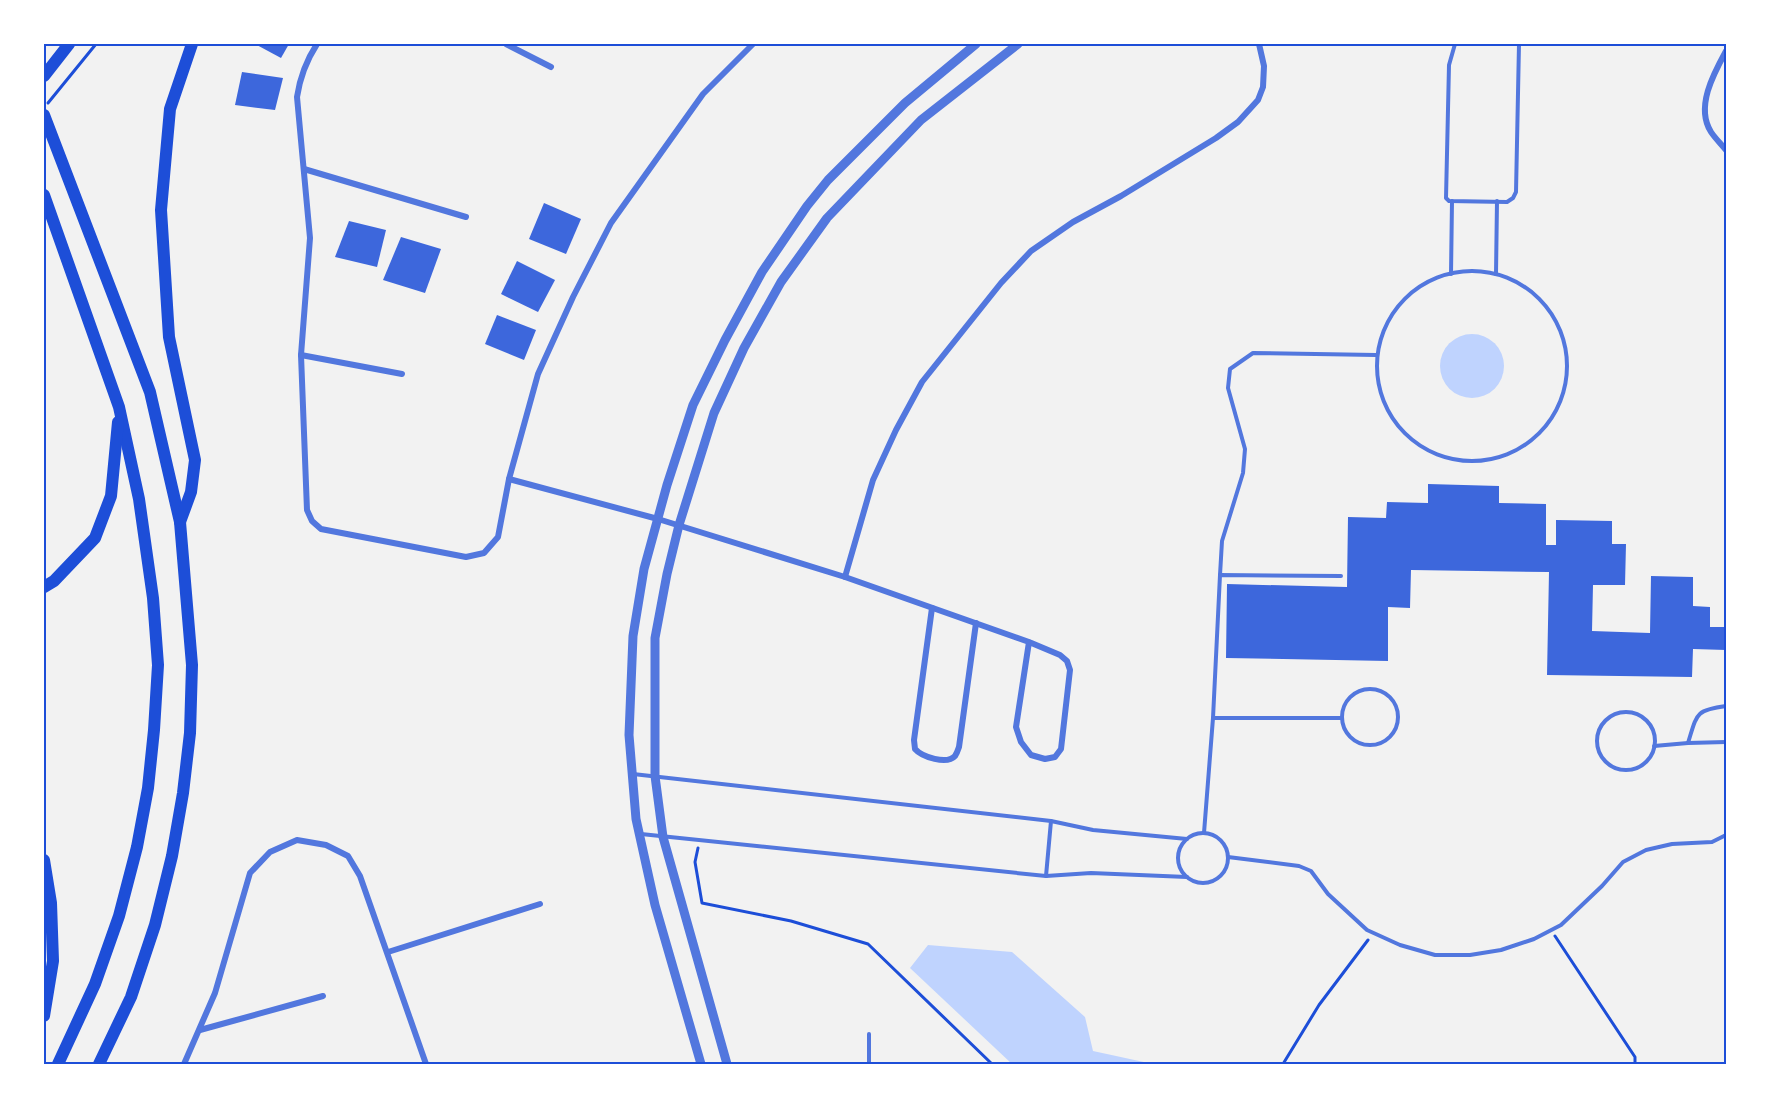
<svg xmlns="http://www.w3.org/2000/svg" width="1770" height="1108" font-family="Quicksand,sans-serif">
<style>
.water{fill:#bfd3fe}
.building{fill:#3d67dc}
.lines{fill:none;stroke-linecap:round;stroke-linejoin:round}
.path{stroke:#1d4ed8;stroke-width:3}
.service{stroke:#5277de;stroke-width:4}
.minor{stroke:#5277de;stroke-width:6}
.tertiary{stroke:#5277de;stroke-width:9}
.primary{stroke:#1d4ed8;stroke-width:12}
.neatline{fill:none;stroke:#1d4ed8;stroke-width:2}
</style>
<rect width="100%" height="100%" fill="#f2f2f2"/>
<g class="water">
<circle cx="1472" cy="366" r="32"/>
<polygon points="928,945 1012,952 1085,1017 1093,1051 1153,1064 1012,1064 910,968"/>
</g>
<g class="building">
<polygon points="255,44 289,44 281,58"/>
<polygon points="242,72 283,78 275,110 235,105"/>
<polygon points="544,203 581,219 566,254 529,239"/>
<polygon points="349,221 386,230 377,267 335,257"/>
<polygon points="401,237 441,249 425,293 383,280"/>
<polygon points="517,261 555,280 538,312 501,294"/>
<polygon points="497,315 536,330 524,360 485,344"/>
<polygon points="1428,484 1499,486 1499,503 1546,504 1546,545 1556,545 1556,520 1612,521 1612,544 1626,544 1625,585 1593,585 1592,631 1650,633 1651,576 1693,577 1693,606 1710,607 1710,627 1726,627 1726,650 1693,649 1692,677 1547,675 1549,572 1411,570 1410,608 1388,607 1388,661 1226,658 1227,584 1347,587 1348,517 1386,518 1387,502 1428,503"/>
</g>
<g class="lines">
<g class="path">
<polyline points="48,103 96,44"/>
<polyline points="698,848 695,862 702,903 791,921 868,944 992,1064"/>
<polyline points="1555,936 1635,1057 1635,1064"/>
<polyline points="1283,1064 1319,1005 1368,940"/>
</g>
<g class="service">
<polyline points="1455,44 1449,65 1446,198 1449,201 1507,202 1513,198 1516,192 1519,44"/>
<circle cx="1472" cy="366" r="95"/>
<polyline points="1451,274 1452,201"/>
<polyline points="1496,274 1497,201"/>
<polyline points="1220,575 1222,541 1243,473 1245,449 1228,388 1230,369 1253,353 1376,355"/>
<circle cx="1370" cy="717" r="28"/>
<circle cx="1626" cy="741" r="29"/>
<polyline points="1213,718 1220,575 1341,576"/>
<path d="M1688 743C1697 714 1695 710 1726 706"/>
<polyline points="1654,746 1688,743 1726,742"/>
<polyline points="633,774 1051,821 1093,830 1187,839"/>
<polyline points="1204,833 1213,718 1342,718"/>
<circle cx="1203" cy="858" r="25"/>
<polyline points="641,834 1046,876 1091,873 1187,877"/>
<polyline points="1228,857 1299,866 1311,871 1328,894 1367,930 1400,945 1435,955 1470,955 1501,950 1534,939 1561,925 1602,886 1623,862 1646,850 1672,844 1712,842 1726,835"/>
<polyline points="1046,876 1051,821"/>
<polyline points="869,1034 869,1064"/>
</g>
<g class="minor">
<path d="M317 44C306 61 300 77 297 97L310 238 301 355 307 510 312 521 321 529 466 557 484 553 498 537 509 479 538 374 573 297 611 223 703 94 753 44"/>
<polyline points="506,44 551,67"/>
<path d="M1726 51C1714 73 1695 107 1711 132 1715 138 1721 144 1726 150"/>
<polyline points="304,169 466,217"/>
<polyline points="301,355 402,374"/>
<polyline points="509,479 658,519 845,577 1029,642 1060,655 1067,661 1070,670 1061,749 1055,757 1045,759 1031,755 1021,742 1016,727 1029,642"/>
<polyline points="845,577 873,480 896,430 922,382 1001,283 1031,251 1073,222 1121,196 1216,138 1238,122 1258,100 1263,87 1264,66 1259,44"/>
<path d="M932 608 914 740 915 749C922 757 947 765 955 756 957 753 958 750 959 747L976 623"/>
<polyline points="388,952 540,904"/>
<polyline points="200,1030 323,996"/>
<polyline points="184,1064 215,993 250,873 270,852 297,840 326,845 348,856 360,876 426,1064"/>
</g>
<g class="tertiary">
<polyline points="701,1064 655,905 636,819 629,735 633,636 644,569 667,485 693,405 725,340 762,272 807,206 828,180 905,103 976,44"/>
<polyline points="727,1064 663,837 655,776 655,638 667,574 679,525 714,413 744,348 781,282 827,218 921,120 1018,44"/>
</g>
<g class="primary">
<polyline points="44,76 69,44"/>
<polyline points="44,115 150,392 180,522 192,665 190,733 183,793 172,856 155,925 131,997 99,1064"/>
<polyline points="44,195 119,407 139,499 153,598 158,665 154,730 148,788 137,847 119,916 95,984 58,1064"/>
<polyline points="180,522 191,492 195,460 169,337 161,210 170,109 192,44"/>
<polyline points="44,587 54,581 95,538 111,496 118,422"/>
<polyline points="44,860 51,903 53,961 44,1016"/>
</g>
</g>
<rect width="1770" height="1108" fill="none" stroke="#ffffff" stroke-width="90"/>
<rect x="45" y="45" width="1680" height="1018" class="neatline"/>
</svg>
